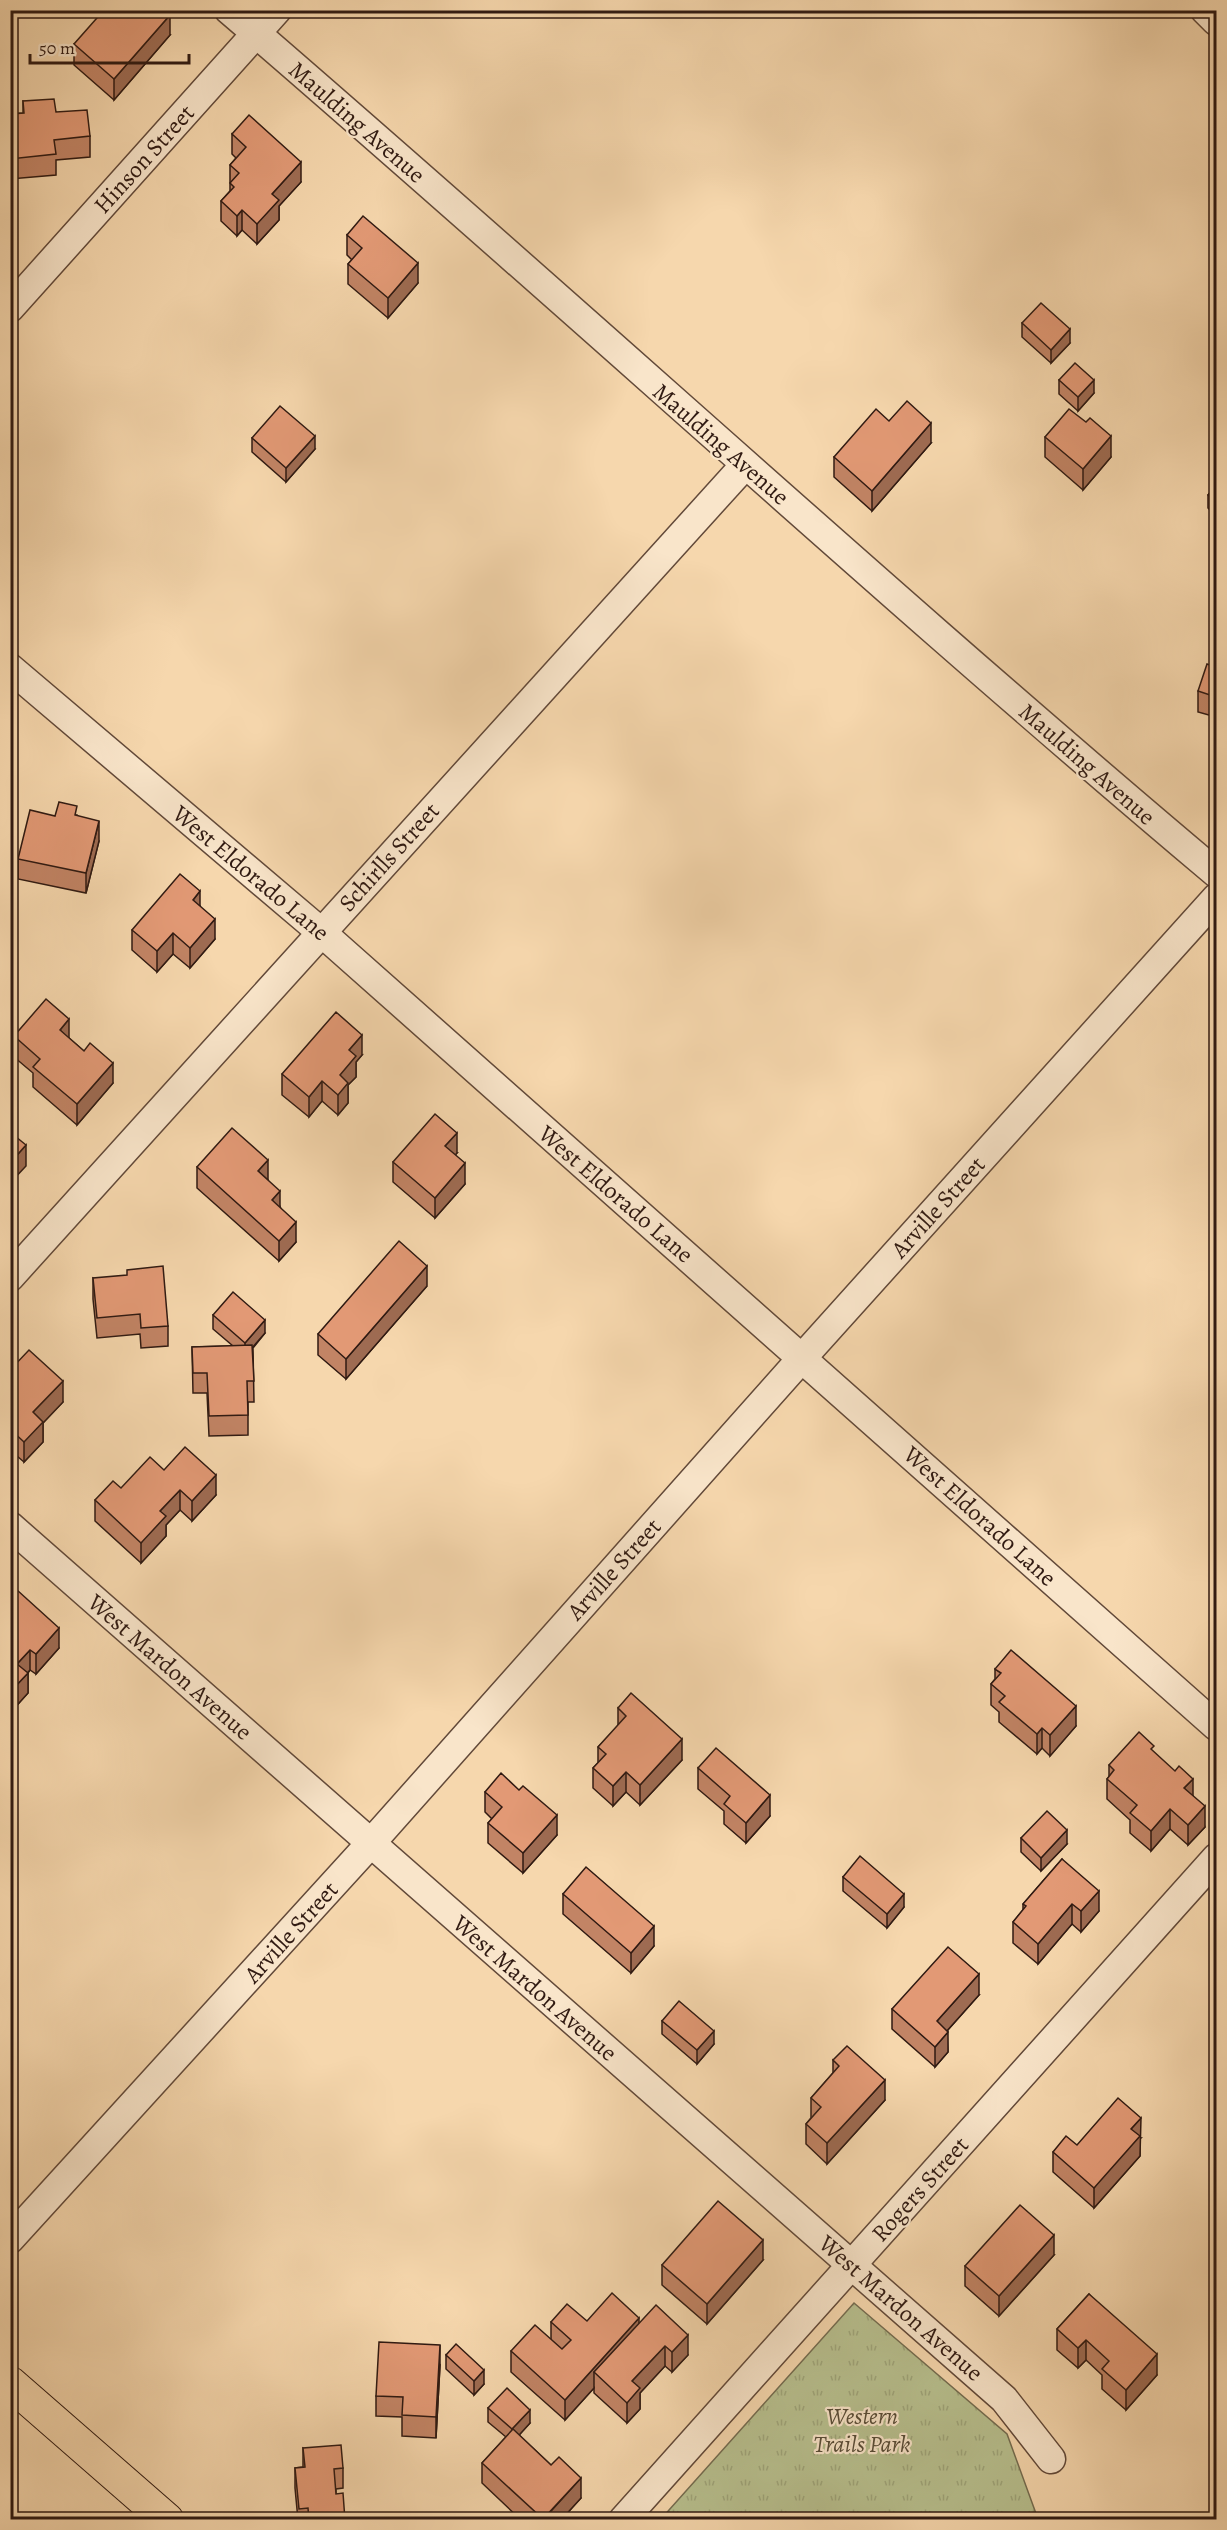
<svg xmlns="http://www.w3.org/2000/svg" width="1227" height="2530" font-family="Alegreya,serif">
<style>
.grass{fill:url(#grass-tufts);stroke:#746c50;stroke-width:1.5}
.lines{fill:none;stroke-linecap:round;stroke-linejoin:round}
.minor-casing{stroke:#624939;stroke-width:31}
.major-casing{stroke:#301a12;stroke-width:35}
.minor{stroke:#f9e5ca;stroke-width:28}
.major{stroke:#f6d7ad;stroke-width:33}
.wall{fill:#c28465;stroke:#301a12;stroke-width:1.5}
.shaded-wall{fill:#9e6b52;stroke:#301a12;stroke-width:1.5}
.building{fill:#e29975;stroke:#301a12;stroke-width:1.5}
.labels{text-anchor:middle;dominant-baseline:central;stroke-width:4.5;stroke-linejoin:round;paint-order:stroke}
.street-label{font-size:24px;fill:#301a12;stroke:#f9e5ca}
.park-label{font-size:24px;font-style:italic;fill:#584c37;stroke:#f9e5ca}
</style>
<defs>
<pattern id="grass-tufts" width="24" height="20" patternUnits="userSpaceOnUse" patternTransform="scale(1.5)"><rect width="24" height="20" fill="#b7bf8e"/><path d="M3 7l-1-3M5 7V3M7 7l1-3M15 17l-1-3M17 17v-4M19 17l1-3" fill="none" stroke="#9ea479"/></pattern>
</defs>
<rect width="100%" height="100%" fill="#f6d7ad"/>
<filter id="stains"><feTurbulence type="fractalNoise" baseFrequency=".00333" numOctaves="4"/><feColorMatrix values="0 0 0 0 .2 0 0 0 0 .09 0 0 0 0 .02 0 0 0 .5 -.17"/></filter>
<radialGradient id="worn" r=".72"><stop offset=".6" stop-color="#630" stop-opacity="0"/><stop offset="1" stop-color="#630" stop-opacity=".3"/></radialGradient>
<polygon class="grass" points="854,2303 1007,2434 1038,2519 661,2519"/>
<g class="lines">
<defs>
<g id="minor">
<path d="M229 10C561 295 882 592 1216 873"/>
<polyline points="1205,10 1216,21"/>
<polyline points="10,308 277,10"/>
<polyline points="10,668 321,932 1216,1726"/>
<polyline points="10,1277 745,465"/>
<polyline points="10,1526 1004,2399 1051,2459"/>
<polyline points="10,2239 370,1844 802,1358 1216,898"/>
<polyline points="623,2520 1216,1858"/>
</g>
<polyline id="major" points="10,2383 167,2520"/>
</defs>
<use href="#minor" class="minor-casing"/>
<use href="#major" class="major-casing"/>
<use href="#minor" class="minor"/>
<use href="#major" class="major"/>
</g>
<g class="wall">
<polygon points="170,35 114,100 74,65 74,44"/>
<polygon points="23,101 56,112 90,136 90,157 56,160 56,175 10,179 10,114 23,113"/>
<polygon points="232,134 301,182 279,206 279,220 257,244 242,230 237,236 221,221 221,201 230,191 230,165 236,158 232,154"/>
<polygon points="347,235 418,283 388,318 348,284 348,264 352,260 347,255"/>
<polygon points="1022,323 1070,343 1051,363 1022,337"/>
<polygon points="1059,380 1094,393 1078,411 1059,394"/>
<polygon points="1086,422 1111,457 1083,490 1045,457 1045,437"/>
<polygon points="252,438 315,449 286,482 252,452"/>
<polygon points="931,443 872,511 834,477 834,457"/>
<polygon points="1216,486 1216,516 1208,508 1208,495"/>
<polygon points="1216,667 1216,717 1198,712 1198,691"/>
<polygon points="77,815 99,841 86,893 18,879 18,859 55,816"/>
<polygon points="200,906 215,939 190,968 173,954 157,972 132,950 132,930"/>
<polygon points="14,1036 69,1038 84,1051 113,1083 77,1125 33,1087 33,1073 14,1057"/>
<polygon points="362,1055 356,1062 356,1077 348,1085 348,1103 338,1115 322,1101 309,1117 282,1095 282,1074"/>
<polygon points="457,1153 455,1155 465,1184 435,1218 393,1182 393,1162"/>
<polygon points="197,1167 268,1180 296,1242 279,1261 197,1188"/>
<polygon points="93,1278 168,1326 168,1346 141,1348 140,1334 97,1338 93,1299"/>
<polygon points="427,1286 346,1379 318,1355 318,1334"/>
<polygon points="213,1315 265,1333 253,1348 254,1402 248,1402 248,1435 209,1436 207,1393 193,1393 192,1347 233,1346 213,1329"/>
<polygon points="10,1370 63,1402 43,1423 43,1442 24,1462 10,1450"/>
<polygon points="164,1470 216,1495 192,1521 180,1510 166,1525 166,1536 141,1563 95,1521 95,1500"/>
<polygon points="10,1598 59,1648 36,1674 30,1670 28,1673 28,1693 10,1713"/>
<polygon points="995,1669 1076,1726 1050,1756 1042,1748 1037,1754 999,1722 999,1712 991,1705 991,1684 995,1679"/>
<polygon points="618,1708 682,1760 640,1805 626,1792 613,1806 593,1788 593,1768 598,1763 598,1747 618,1726"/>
<polygon points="1154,1753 1193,1796 1205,1827 1188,1845 1170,1829 1151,1851 1130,1833 1130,1820 1107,1799 1107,1779 1109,1777 1109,1765"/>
<polygon points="698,1768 770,1816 746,1843 724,1824 724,1811 698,1789"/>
<polygon points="519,1790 557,1835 523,1873 488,1843 488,1823 492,1819 485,1812 485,1792"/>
<polygon points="1021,1838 1067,1844 1041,1871 1021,1852"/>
<polygon points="1062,1859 1099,1911 1081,1932 1072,1924 1038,1964 1013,1943 1013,1922 1023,1910 1023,1904"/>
<polygon points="843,1877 904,1907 887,1928 843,1891"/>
<polygon points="563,1894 654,1946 631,1973 563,1914"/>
<polygon points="979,1995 947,2031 948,2052 935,2067 892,2029 892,2009"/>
<polygon points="662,2021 714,2044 697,2064 662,2034"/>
<polygon points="833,2060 885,2100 827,2164 806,2144 806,2124 811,2118 811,2098 833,2073"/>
<polygon points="1141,2138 1140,2139 1140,2156 1094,2208 1053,2172 1053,2152 1077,2145"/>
<polygon points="1054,2255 999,2316 965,2286 965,2266"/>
<polygon points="763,2260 707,2324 662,2285 662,2265"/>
<polygon points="1089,2294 1157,2375 1126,2410 1102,2389 1102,2375 1086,2360 1078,2368 1057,2350 1057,2329"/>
<polygon points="587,2321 639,2323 688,2355 672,2372 665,2366 640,2393 640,2409 627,2423 594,2393 594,2388 565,2420 511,2372 511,2351 551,2339 551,2322"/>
<polygon points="446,2355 484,2384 474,2395 446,2369"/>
<polygon points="440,2365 436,2438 402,2436 402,2417 376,2416 376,2396"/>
<polygon points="488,2408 530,2423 519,2435 551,2465 581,2498 561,2520 521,2520 482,2483 482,2463 506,2437 488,2422"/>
<polygon points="303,2448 343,2468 343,2488 336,2489 336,2494 345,2520 298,2520 295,2488 295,2468 303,2467"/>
</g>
<g class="shaded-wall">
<polygon points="170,15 170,35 114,100 114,79"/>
<polygon points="301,162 301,182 279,206 279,220 257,244 257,224 272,194"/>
<polygon points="242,210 242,230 237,236 237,216"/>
<polygon points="418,263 418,283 388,318 388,298"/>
<polygon points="1070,329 1070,343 1051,363 1051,350"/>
<polygon points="1094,380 1094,393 1078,411 1078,397"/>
<polygon points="931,423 931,443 872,511 872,491"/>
<polygon points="315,436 315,449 286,482 286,468"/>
<polygon points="1111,436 1111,457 1083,490 1083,469"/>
<polygon points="99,821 99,841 86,893 86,873"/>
<polygon points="200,891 200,912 193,900"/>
<polygon points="215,919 215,939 190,968 190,948"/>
<polygon points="173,933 173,954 157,972 157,951"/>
<polygon points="69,1019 69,1039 60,1030"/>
<polygon points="362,1035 362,1055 356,1062 356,1077 348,1085 348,1103 338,1115 338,1095 340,1075 349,1050"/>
<polygon points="113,1063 113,1083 77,1125 77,1104"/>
<polygon points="322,1081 322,1101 309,1117 309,1097"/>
<polygon points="457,1133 457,1153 445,1167 445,1146"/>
<polygon points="26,1145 26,1166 10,1183 10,1163"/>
<polygon points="268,1160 268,1180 258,1171"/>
<polygon points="465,1163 465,1184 435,1218 435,1198"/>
<polygon points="280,1191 280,1211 272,1200"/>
<polygon points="296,1222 296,1242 279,1261 279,1241"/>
<polygon points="427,1266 427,1286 346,1379 346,1359"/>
<polygon points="265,1320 265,1333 245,1356 245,1343"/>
<polygon points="63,1381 63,1402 43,1423 43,1442 24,1462 24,1442 33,1412"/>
<polygon points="216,1475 216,1495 192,1521 192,1501"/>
<polygon points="180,1490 180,1510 166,1525 166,1536 141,1563 141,1543 160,1511"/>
<polygon points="59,1628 59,1648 36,1674 36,1654"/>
<polygon points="30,1650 30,1670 17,1684 17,1664"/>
<polygon points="28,1673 28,1693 10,1713 10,1692"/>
<polygon points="1076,1706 1076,1726 1050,1756 1050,1735"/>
<polygon points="1042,1728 1042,1748 1037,1754 1037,1734"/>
<polygon points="682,1739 682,1760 640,1805 640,1785"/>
<polygon points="626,1772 626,1792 613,1806 613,1786"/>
<polygon points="1193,1779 1193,1799 1184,1788"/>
<polygon points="770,1795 770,1816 746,1843 746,1823"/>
<polygon points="1205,1806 1205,1827 1188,1845 1188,1825"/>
<polygon points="1170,1809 1170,1829 1151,1851 1151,1831"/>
<polygon points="557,1815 557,1835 523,1873 523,1853"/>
<polygon points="1067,1830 1067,1844 1041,1871 1041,1858"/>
<polygon points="1099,1891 1099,1911 1081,1932 1081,1911"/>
<polygon points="904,1894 904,1907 887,1928 887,1914"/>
<polygon points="1072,1904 1072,1924 1038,1964 1038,1944"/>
<polygon points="654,1926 654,1946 631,1973 631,1953"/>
<polygon points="979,1974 979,1995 937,2042 937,2021"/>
<polygon points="714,2031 714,2044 697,2064 697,2050"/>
<polygon points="948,2032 948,2052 935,2067 935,2047"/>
<polygon points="885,2080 885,2100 827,2164 827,2143"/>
<polygon points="1141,2118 1140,2156 1094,2208 1094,2188 1131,2129"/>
<polygon points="1054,2235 1054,2255 999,2316 999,2296"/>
<polygon points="763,2240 763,2260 707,2324 707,2304"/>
<polygon points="639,2318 639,2338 594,2372 594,2388 565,2420 565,2400"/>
<polygon points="688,2335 688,2355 672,2372 672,2352"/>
<polygon points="1086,2340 1086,2360 1078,2368 1078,2348"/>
<polygon points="440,2345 440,2365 436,2438 436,2417"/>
<polygon points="665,2346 665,2366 640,2393 640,2409 627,2423 627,2403 632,2381"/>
<polygon points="1157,2354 1157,2375 1126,2410 1126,2390"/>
<polygon points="484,2370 484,2384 474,2395 474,2381"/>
<polygon points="530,2410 530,2423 512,2443 512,2429"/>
<polygon points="581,2478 581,2498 561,2520 543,2520"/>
</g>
<g class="building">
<polygon points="104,10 165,10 170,15 114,79 74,44"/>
<polygon points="54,99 56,112 87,110 90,136 54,140 56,154 10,159 10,114 24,113 23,101"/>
<polygon points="249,115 301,162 272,194 279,200 257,224 242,210 237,216 221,201 234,187 230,183 239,173 230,165 246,147 232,134"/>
<polygon points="363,216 418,263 388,298 348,264 362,248 347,235"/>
<polygon points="1041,303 1070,329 1051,350 1022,323"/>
<polygon points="1075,363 1094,380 1078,397 1059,380"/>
<polygon points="907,401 931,423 872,491 834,457 876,409 889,421"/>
<polygon points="280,406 315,436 286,468 252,438"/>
<polygon points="1069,409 1086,422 1090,418 1111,436 1083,469 1045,437"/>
<polygon points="1216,486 1216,502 1208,495"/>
<polygon points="1207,664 1216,667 1216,697 1198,691"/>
<polygon points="59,802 77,806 75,815 99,821 86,873 18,859 30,810 55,816"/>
<polygon points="180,874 200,891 193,900 215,919 190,948 173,933 157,951 132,930"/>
<polygon points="46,999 69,1019 60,1030 84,1051 90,1043 113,1063 77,1104 33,1067 40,1059 14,1036"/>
<polygon points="336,1012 362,1035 349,1050 356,1056 340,1075 348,1083 338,1095 322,1081 309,1097 282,1074"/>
<polygon points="435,1114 457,1133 445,1146 465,1163 435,1198 393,1162"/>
<polygon points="232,1128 268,1160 258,1171 280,1191 272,1200 296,1222 279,1241 197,1167"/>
<polygon points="10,1132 26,1145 10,1163"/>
<polygon points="399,1241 427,1266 346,1359 318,1334"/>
<polygon points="163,1266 168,1326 141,1328 140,1314 97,1318 93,1278 127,1275 127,1270"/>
<polygon points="233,1292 265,1320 245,1343 213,1315"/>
<polygon points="252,1345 254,1381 247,1381 248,1415 209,1416 207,1373 193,1373 192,1347"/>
<polygon points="29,1350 63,1381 33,1412 43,1422 24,1442 10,1429 10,1370"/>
<polygon points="185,1447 216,1475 192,1501 180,1490 160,1511 166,1516 141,1543 95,1500 113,1481 121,1488 150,1457 164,1470"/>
<polygon points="17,1590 59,1628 36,1654 30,1650 17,1664 28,1673 10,1692 10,1598"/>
<polygon points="1011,1650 1076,1706 1050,1735 1042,1728 1037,1734 999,1702 1005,1696 991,1684 1001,1673 995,1669"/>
<polygon points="631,1693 682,1739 640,1785 626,1772 613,1786 593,1768 606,1754 598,1747 626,1716 618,1708"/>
<polygon points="1139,1732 1154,1746 1151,1749 1175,1771 1179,1766 1193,1779 1184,1788 1205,1806 1188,1825 1170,1809 1151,1831 1130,1813 1137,1805 1107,1779 1114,1770 1109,1765"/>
<polygon points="716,1748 770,1795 746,1823 724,1804 730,1796 698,1768"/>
<polygon points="501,1773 519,1790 523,1786 557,1815 523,1853 488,1823 502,1807 485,1792"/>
<polygon points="1047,1811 1067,1830 1041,1858 1021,1838"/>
<polygon points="860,1856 904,1894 887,1914 843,1877"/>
<polygon points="1062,1859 1099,1891 1081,1911 1072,1904 1038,1944 1013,1922 1026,1906 1023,1904"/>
<polygon points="586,1867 654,1926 631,1953 563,1894"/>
<polygon points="948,1947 979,1974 937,2021 948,2032 935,2047 892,2009"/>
<polygon points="679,2001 714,2031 697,2050 662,2021"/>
<polygon points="847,2046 885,2080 827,2143 806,2124 821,2107 811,2098 839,2066 833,2060"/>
<polygon points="1118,2098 1141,2118 1131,2129 1140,2136 1094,2188 1053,2152 1066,2136 1077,2145"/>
<polygon points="718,2201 763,2240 707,2304 662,2265"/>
<polygon points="1020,2205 1054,2235 999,2296 965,2266"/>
<polygon points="612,2293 639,2318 565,2400 511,2351 535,2325 562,2349 571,2340 551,2322 567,2304 587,2321"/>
<polygon points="1089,2294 1157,2354 1126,2390 1102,2369 1109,2361 1086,2340 1078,2348 1057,2329"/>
<polygon points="656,2305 688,2335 672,2352 665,2346 632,2381 640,2388 627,2403 594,2372"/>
<polygon points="379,2342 440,2345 436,2417 402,2415 403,2397 376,2396"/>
<polygon points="456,2344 484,2370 474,2381 446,2355"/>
<polygon points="507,2388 530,2410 512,2429 488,2408"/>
<polygon points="513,2429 551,2465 559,2457 581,2478 543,2519 482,2463"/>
<polygon points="341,2445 343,2468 334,2469 336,2494 343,2493 345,2520 309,2520 308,2508 299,2509 295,2468 305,2467 303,2448"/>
</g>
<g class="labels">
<g class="street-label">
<text transform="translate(357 122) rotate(41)">Maulding Avenue</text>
<text transform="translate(144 159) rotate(-48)">Hinson Street</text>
<text transform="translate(721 444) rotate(41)">Maulding Avenue</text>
<text transform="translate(1087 764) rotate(41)">Maulding Avenue</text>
<text transform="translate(389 857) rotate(-48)">Schirlls Street</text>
<text transform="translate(251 873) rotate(40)">West Eldorado Lane</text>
<text transform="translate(616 1194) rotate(41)">West Eldorado Lane</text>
<text transform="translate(938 1207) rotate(-48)">Arville Street</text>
<text transform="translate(980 1516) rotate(42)">West Eldorado Lane</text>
<text transform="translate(614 1569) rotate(-48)">Arville Street</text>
<text transform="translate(170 1667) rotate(41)">West Mardon Avenue</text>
<text transform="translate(291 1932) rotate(-48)">Arville Street</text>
<text transform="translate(535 1988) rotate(41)">West Mardon Avenue</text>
<text transform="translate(920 2189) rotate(-48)">Rogers Street</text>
<text transform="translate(901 2308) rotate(41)">West Mardon Avenue</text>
</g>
<g class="park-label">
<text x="862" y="2416">Western<tspan x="862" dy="28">Trails Park</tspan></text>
</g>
</g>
<rect width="1227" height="2530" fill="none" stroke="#f6d7ad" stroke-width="36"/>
<rect x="12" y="12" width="1203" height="2506" fill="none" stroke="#301a12" stroke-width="3"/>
<rect x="18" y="18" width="1191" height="2494" fill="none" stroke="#301a12" stroke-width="1.5"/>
<path d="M30 54v9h159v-9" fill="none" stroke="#301a12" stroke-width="3"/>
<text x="39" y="54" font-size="18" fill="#301a12" stroke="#f9e5ca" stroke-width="4.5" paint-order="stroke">50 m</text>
<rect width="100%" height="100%" filter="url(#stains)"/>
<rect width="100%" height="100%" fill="url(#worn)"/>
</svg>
